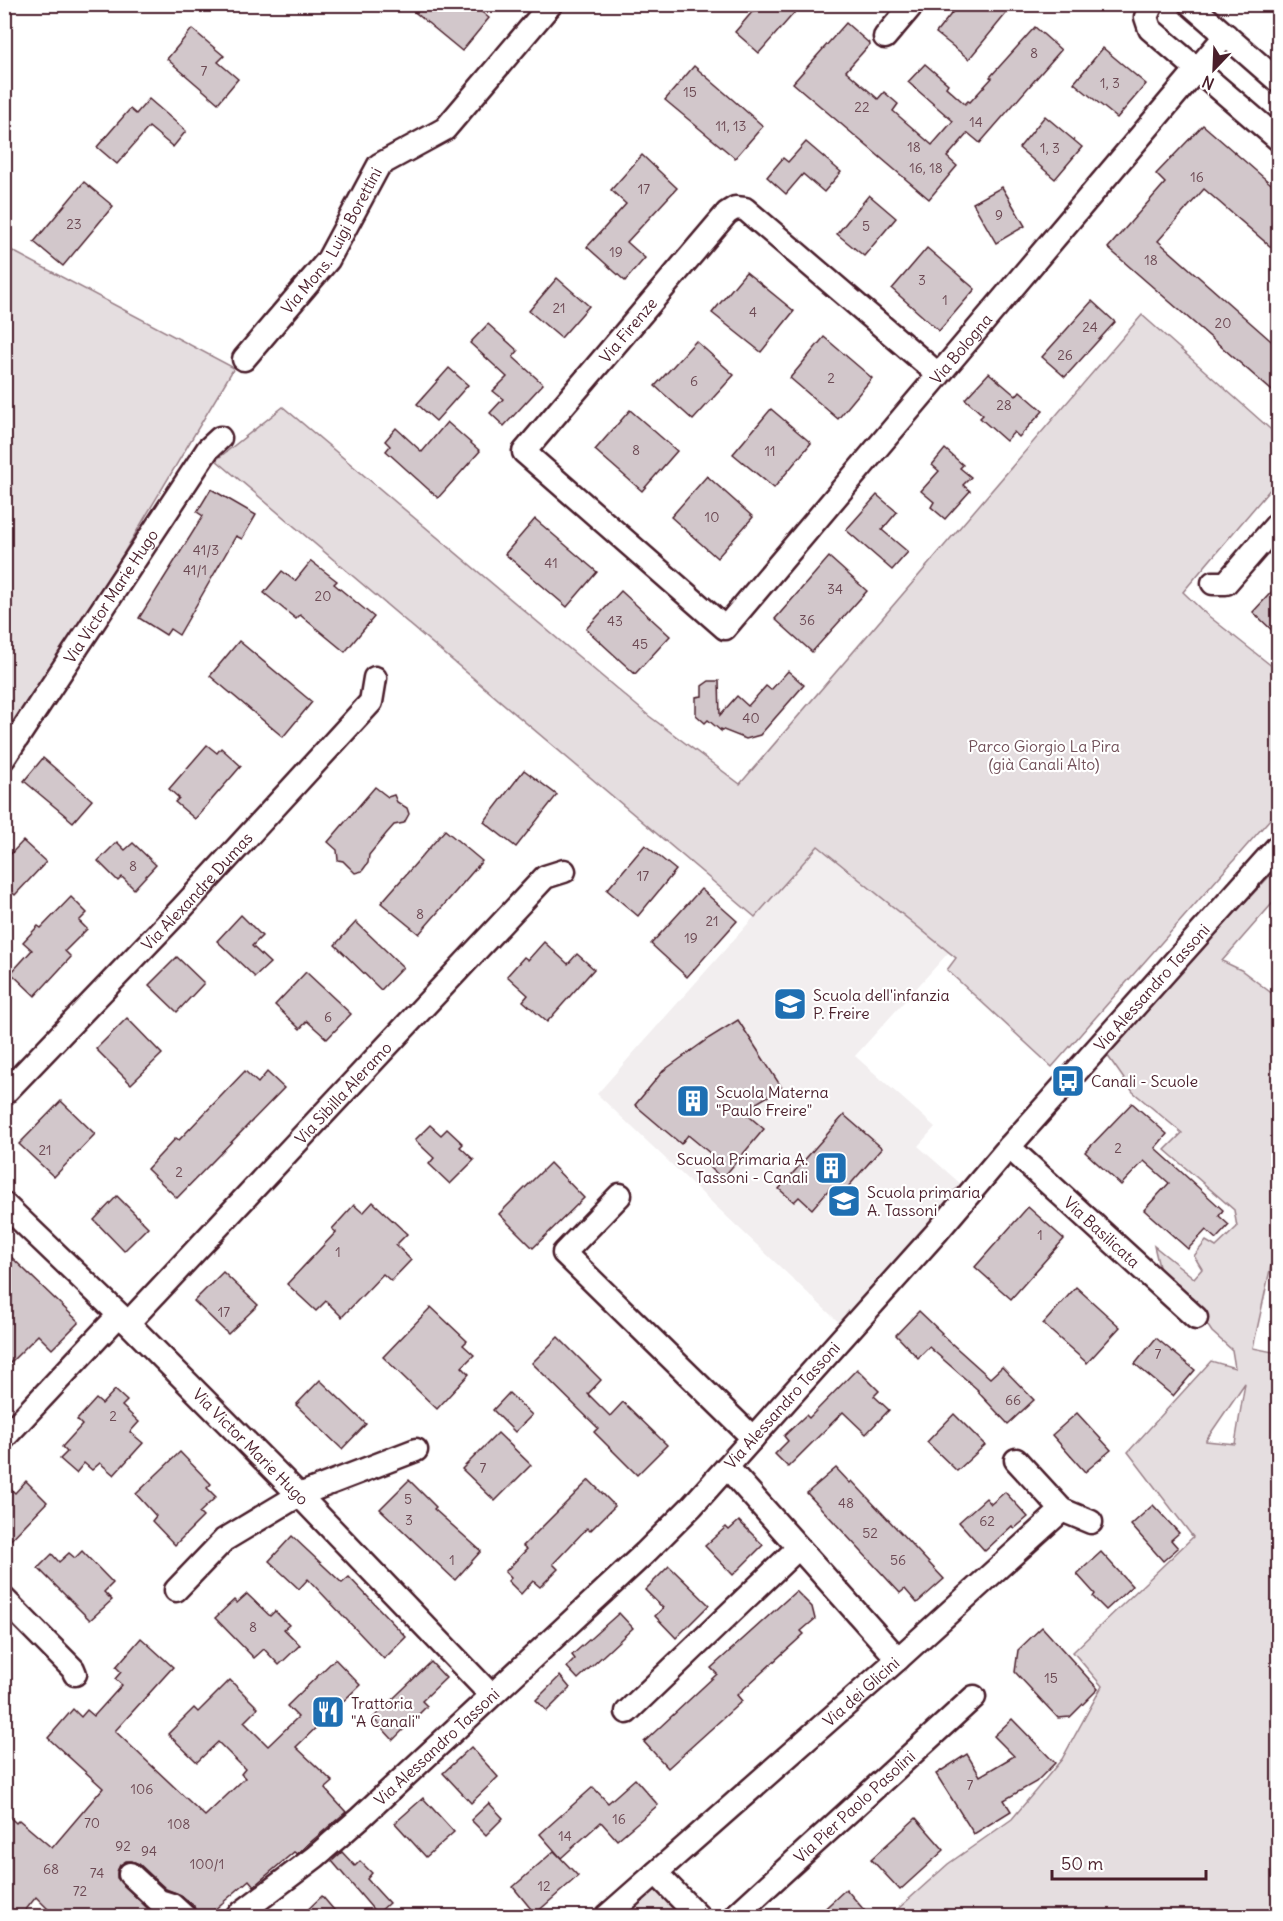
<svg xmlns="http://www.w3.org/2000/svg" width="1283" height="1921" font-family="Delius,sans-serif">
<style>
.built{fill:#f2eeef}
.green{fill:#e5dee0;stroke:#987e86;stroke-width:1.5;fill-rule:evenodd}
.building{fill:#d2c7cb;stroke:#4a1f2b;stroke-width:1.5}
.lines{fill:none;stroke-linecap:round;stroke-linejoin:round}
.minor-casing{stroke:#4a1f2b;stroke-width:27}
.minor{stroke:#fff;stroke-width:22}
.labels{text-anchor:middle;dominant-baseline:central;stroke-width:4.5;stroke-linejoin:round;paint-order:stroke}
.number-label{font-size:14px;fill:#6c4953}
.street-label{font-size:16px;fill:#4a1f2b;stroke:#fff}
.park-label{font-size:16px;fill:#714f58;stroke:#fff}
.poi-label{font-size:16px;fill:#4a1f2b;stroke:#fff;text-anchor:start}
</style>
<rect width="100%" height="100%" fill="#fff"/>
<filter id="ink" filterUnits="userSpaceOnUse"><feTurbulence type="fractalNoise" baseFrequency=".0167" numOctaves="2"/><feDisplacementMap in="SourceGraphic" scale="12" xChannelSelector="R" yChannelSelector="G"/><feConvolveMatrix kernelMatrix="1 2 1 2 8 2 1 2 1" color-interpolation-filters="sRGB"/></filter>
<g filter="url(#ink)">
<polygon class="built" points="817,846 949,952 855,1056 935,1127 918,1146 971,1193 848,1331 597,1094"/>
<g class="green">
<polygon points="5,247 234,368 119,561 5,736"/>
<polygon points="1142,315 1278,436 1278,480 1183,592 1206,614 1278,671 1278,810 1052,1067 947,970 956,958 818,846 755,917 216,460 283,407 649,716 740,784"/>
<path d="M1278 867V897L1222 961 1241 970 1278 998V1233L1253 1348 1278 1353V1916H890L948 1864 1012 1819 1062 1759 1102 1686 1073 1652 1193 1537 1128 1452 1211 1361 1235 1368 1232 1350 1212 1332 1200 1314 1161 1275 1154 1246 1194 1278 1202 1269 1194 1256 1206 1241 1216 1247 1237 1227 1234 1210 1165 1150 1182 1133 1133 1092 1105 1052ZM1245 1383 1235 1444 1206 1441V1440Z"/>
<polygon points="653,1887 682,1916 622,1916"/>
</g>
<g class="building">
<polygon points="405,4 472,4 489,18 462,51"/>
<polygon points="759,4 802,4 759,53 735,32"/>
<polygon points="959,4 1014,4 969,59 936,33"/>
<polygon points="846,23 870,44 846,71 878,99 884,92 898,104 893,111 932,145 953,121 908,82 925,64 948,84 946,87 965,104 968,101 970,102 992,78 990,77 1035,27 1061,50 980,143 968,133 947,157 957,166 929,199 793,83"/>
<polygon points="192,29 224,56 218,62 238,79 218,103 167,59"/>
<polygon points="1103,48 1146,84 1117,118 1074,83"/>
<polygon points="694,66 763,126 735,158 665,100"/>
<polygon points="149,99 186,131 173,147 149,127 117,164 97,147 130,109 136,114"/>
<polygon points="1045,116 1082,147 1055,179 1019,148"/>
<polygon points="1203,125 1278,190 1278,253 1204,189 1158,241 1278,347 1278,396 1108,248 1165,183 1156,174"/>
<polygon points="806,142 841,172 824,192 803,174 786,194 767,177 783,158 788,162"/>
<polygon points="642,155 677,188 627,242 645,258 625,281 587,247 626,204 611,190"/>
<polygon points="84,182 113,206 63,266 34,242"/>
<polygon points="1002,187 1025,226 996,243 973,203"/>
<polygon points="869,195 896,218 864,256 837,234"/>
<polygon points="927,248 975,289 939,331 892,289"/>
<polygon points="746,272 794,311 761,352 712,313"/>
<polygon points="557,278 589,306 561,338 529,311"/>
<polygon points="1092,301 1115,322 1065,377 1042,357"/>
<polygon points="488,324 518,351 513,357 543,384 504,426 490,413 503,399 493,391 507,377 470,343"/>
<polygon points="824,337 872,378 838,419 790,378"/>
<polygon points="696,341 734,375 693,420 655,386"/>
<polygon points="449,368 468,385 436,421 417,404"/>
<polygon points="989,373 1016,396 1020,391 1043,411 1019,437 1014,432 1006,441 980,418 983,415 965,399"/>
<polygon points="771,409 811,443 774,488 733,454"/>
<polygon points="630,410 677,451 642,491 595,450"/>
<polygon points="447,422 480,451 438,498 386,451 390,446 385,441 396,428 422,452"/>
<polygon points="945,449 963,465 960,468 971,477 963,485 970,491 945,519 931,507 934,502 921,491 939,471 932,465"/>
<polygon points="707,476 753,517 717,558 671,517"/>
<polygon points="211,489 256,515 242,539 236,536 179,635 170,629 166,635 139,618 203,516 197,512"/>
<polygon points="877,495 897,512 882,530 908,552 892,570 846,530"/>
<polygon points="535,519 597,572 567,607 505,554"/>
<polygon points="829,557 867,591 812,652 775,619"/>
<polygon points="311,561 337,581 334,584 374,617 345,652 300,615 296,619 264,593 282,571 295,581"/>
<polygon points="1278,585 1278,636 1253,612"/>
<polygon points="621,591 670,636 635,674 586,629"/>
<polygon points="239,641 312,702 283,737 210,676"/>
<polygon points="788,671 804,685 760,735 746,739 721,729 721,731 708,720 705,723 696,715 696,697 702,696 702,686 709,681 719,681 720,715 737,696 748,706 766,686 771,690"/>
<polygon points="207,745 217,753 221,748 241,766 195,819 175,802 179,798 169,789"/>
<polygon points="43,758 92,800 73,822 24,781"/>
<polygon points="524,770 557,795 516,847 484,822"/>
<polygon points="375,787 388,797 394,795 397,802 407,808 409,814 404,823 394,825 386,834 369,855 368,863 362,871 355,873 343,861 338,860 337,850 328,842"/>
<polygon points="445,830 482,861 419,934 381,903"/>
<polygon points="23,841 46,862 15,895 4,885 4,861"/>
<polygon points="117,842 125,850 133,843 156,865 134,889 122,877 118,881 98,861"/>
<polygon points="645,845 676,870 638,916 607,890"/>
<polygon points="701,889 737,921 687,977 651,944"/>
<polygon points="71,897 87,913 79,921 87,929 65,951 71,957 35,996 11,973 32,950 23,942 38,926 41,928"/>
<polygon points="241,915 262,936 252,946 270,963 255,977 217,941"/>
<polygon points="356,922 403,967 381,990 335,945"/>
<polygon points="544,942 568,964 577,954 594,969 547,1022 523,1001 528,995 507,976 524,957 528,960"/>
<polygon points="177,957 204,983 177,1012 149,985"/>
<polygon points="306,972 351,1014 327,1039 307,1021 300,1029 275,1005"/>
<polygon points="127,1018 162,1054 131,1084 96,1049"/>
<polygon points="738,1020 782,1088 743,1111 764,1129 722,1179 710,1167 717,1159 688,1135 681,1144 635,1105 663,1071 709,1038"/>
<polygon points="245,1071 258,1083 267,1072 284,1088 177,1198 147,1169 176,1138 179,1140"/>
<polygon points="61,1101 95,1134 54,1177 19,1144"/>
<polygon points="1132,1103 1167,1134 1155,1148 1223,1210 1219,1216 1229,1225 1216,1239 1206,1230 1188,1249 1144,1210 1169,1183 1144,1161 1121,1185 1085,1152"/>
<polygon points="844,1115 882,1148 840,1196 830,1188 812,1209 799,1197 794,1202 779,1189"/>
<polygon points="430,1125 441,1135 447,1129 463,1144 460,1147 474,1160 450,1184 429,1164 434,1158 415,1140"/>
<polygon points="550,1163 584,1198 533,1248 499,1214"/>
<polygon points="117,1196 148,1227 124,1251 94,1220"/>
<polygon points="373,1202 407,1234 396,1245 411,1260 391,1281 383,1274 342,1317 326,1301 316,1311 287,1284 336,1232 332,1229 354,1205 363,1213"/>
<polygon points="1028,1207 1064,1239 1011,1299 975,1267"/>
<polygon points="4,1250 79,1322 52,1349 38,1335 4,1369"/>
<polygon points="223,1272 258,1305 228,1334 194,1301"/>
<polygon points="1076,1287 1120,1327 1087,1363 1043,1324"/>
<polygon points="431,1307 467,1341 463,1345 474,1355 462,1367 469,1374 437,1409 383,1357"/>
<polygon points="919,1311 942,1333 941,1334 990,1378 1002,1367 1034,1400 1008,1424 977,1391 978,1390 929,1347 918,1358 896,1335"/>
<polygon points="558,1337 601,1380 588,1394 610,1416 623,1402 667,1445 637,1475 594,1432 598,1428 532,1363"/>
<polygon points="1156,1338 1195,1370 1173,1396 1135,1364"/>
<polygon points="857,1369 879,1391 874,1396 889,1410 866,1434 843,1412 788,1467 775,1454 788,1441 784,1436 806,1415 809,1418"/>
<polygon points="320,1380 366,1424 342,1449 296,1405"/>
<polygon points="115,1390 127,1401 122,1406 139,1422 130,1432 143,1443 114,1475 100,1463 92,1470 84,1463 76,1473 60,1459 67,1452 62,1447 82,1425 77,1420 96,1399 102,1404"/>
<polygon points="509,1393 532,1415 515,1432 493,1410"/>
<polygon points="1077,1413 1111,1450 1085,1472 1052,1435"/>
<polygon points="954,1414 985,1445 957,1471 927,1442"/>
<polygon points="498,1433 531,1465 495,1501 462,1469"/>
<polygon points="180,1452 211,1484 207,1488 216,1497 199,1513 203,1517 175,1545 152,1521 156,1516 136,1494"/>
<polygon points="836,1468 850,1483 852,1481 944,1579 917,1603 905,1589 900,1593 807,1493"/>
<polygon points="409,1480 436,1507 434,1509 481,1551 455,1580 380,1509"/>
<polygon points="589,1480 615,1506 590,1531 587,1528 553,1564 558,1569 540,1587 533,1581 521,1594 508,1581 511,1578 505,1572 527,1549 523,1546"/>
<polygon points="26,1481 47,1502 4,1547 4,1483 15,1493"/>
<polygon points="1005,1492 1028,1517 1014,1529 1012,1526 985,1551 959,1522 986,1498 991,1504"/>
<polygon points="1153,1505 1179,1533 1171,1540 1178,1548 1163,1561 1131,1525"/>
<polygon points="739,1521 763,1545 733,1575 705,1546 726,1527 729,1530"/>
<polygon points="292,1536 342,1583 349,1577 406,1637 384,1659 308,1579 299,1589 269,1561"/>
<polygon points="82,1551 113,1583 104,1592 112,1600 90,1620 38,1568 52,1554 59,1562 69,1553 75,1558"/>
<polygon points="1101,1552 1132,1586 1106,1610 1093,1597 1095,1594 1077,1574"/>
<polygon points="669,1566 709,1605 676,1638 655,1616 663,1608 645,1590"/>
<polygon points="796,1591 812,1607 815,1619 801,1631 804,1634 737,1695 742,1701 668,1768 644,1742 717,1674 711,1668"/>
<polygon points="247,1594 270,1616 275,1611 289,1625 284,1629 300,1645 279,1665 264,1649 254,1658 215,1618 234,1600 237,1603"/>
<polygon points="619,1613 633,1628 578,1679 567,1667 575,1659 572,1655"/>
<polygon points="1042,1627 1098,1689 1070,1717 1058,1718 1015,1672 1018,1650"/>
<polygon points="141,1638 173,1667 115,1731 205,1816 245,1778 241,1774 245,1769 218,1742 197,1762 168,1734 194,1708 198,1712 230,1680 258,1708 244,1722 268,1746 298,1717 287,1706 335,1659 360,1685 296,1747 333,1782 325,1789 346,1812 306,1846 297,1854 294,1852 254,1886 249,1880 206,1917 197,1917 194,1906 181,1895 166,1889 139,1864 132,1861 126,1861 120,1865 117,1872 117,1878 150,1911 163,1917 56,1917 36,1897 20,1917 4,1917 4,1812 16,1823 19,1820 52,1848 103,1788 48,1738 73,1709 81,1717 87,1710 94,1716 122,1685 115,1679 121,1672 116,1667"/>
<polygon points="431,1662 446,1678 422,1701 427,1706 393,1740 373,1718"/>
<polygon points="560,1676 570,1688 547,1711 536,1700"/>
<polygon points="1012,1719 1055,1763 1036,1782 1004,1800 1011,1811 974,1834 936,1774 967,1754 980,1776 1014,1756 994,1736"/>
<polygon points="471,1747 498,1777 471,1803 443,1773"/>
<polygon points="635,1779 658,1805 617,1840 601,1822 561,1858 540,1834 593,1787 608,1803"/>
<polygon points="423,1798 454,1832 426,1857 395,1823"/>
<polygon points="489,1803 503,1818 486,1835 471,1820"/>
<polygon points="916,1818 944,1850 900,1890 871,1859"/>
<polygon points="554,1851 578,1876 535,1914 513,1887"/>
<polygon points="342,1852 355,1866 360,1861 372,1873 367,1879 389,1903 377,1914 332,1861"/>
<polygon points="846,1889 870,1917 816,1917"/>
<polygon points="322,1896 340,1917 300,1917"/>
</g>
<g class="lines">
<defs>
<g id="minor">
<polyline points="1152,4 1146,17 1150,29 1278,139"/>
<polyline points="1190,4 1278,81"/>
<polyline points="885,37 913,4"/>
<path id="s1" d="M244 359 328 260 379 165 445 129 551 4"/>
<path id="s2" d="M939 375 745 209 735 208 727 213 524 452 725 628 1226 35"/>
<polyline points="1213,583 1226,583 1278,523"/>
<path id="s3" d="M4 758 208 449 220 438"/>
<path id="s4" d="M4 1094 182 908 371 702 375 678"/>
<path id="s5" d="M1009 1147 1196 1318"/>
<polyline points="620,1195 564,1253 753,1438"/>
<path id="s6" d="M4 1204 128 1323 299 1495 491 1695"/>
<path id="s7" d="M128 1323 545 877 564 871"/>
<polyline points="4,1438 119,1315"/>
<polyline points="727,1467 898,1659"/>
<polyline points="1062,1510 1091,1522"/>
<polyline points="176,1590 224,1540 299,1495 416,1450"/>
<polyline points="4,1599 73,1669 75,1674"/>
<polyline points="627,1712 798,1548"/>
<polyline points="656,1873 698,1916"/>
<polyline points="130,1874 159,1901 172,1905 184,1916"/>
<path id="s8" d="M237 1916 315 1857 360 1818 645 1553 692 1506 937 1232 1009 1147 1278 846"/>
<path id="s9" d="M607 1916 898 1659 1062 1510 1016 1460"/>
<path id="s10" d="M735 1916 974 1697"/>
</g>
</defs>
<use href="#minor" class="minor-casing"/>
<use href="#minor" class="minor"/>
</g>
</g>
<defs>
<symbol id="school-square" viewBox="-11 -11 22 22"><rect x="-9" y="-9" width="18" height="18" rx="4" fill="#1f6fb2" stroke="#fff"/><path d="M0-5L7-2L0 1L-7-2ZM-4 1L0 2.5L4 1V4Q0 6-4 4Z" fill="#fff"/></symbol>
<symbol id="bus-square" viewBox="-11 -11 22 22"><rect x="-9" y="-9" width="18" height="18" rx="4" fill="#1f6fb2" stroke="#fff"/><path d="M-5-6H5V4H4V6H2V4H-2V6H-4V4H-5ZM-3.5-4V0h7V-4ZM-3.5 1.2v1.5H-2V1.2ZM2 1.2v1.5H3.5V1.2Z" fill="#fff"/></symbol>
<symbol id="building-square" viewBox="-11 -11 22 22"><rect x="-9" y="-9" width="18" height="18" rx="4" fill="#1f6fb2" stroke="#fff"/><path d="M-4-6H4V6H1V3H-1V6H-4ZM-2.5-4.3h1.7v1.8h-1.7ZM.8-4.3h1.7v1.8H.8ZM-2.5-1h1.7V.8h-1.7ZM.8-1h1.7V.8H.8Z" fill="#fff"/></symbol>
<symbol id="restaurant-square" viewBox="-11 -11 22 22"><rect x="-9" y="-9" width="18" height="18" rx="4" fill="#1f6fb2" stroke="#fff"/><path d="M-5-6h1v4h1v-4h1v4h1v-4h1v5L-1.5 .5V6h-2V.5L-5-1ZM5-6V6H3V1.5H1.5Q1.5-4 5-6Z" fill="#fff"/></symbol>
</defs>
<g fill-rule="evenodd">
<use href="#school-square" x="771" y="985" width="38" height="38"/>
<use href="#bus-square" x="1049" y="1062" width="38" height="38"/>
<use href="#building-square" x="674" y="1082" width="38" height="38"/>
<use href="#building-square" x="812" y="1149" width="38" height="38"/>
<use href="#school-square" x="825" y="1182" width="38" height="38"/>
<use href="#restaurant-square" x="309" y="1693" width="38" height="38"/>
</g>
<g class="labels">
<g class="number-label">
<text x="1034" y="53">8</text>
<text x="204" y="71">7</text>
<text x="1110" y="83">1, 3</text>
<text x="690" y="92">15</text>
<text x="862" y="107">22</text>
<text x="976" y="122">14</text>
<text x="731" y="126">11, 13</text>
<text x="914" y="147">18</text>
<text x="1050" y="148">1, 3</text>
<text x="926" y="168">16, 18</text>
<text x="1197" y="177">16</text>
<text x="644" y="189">17</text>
<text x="999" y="215">9</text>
<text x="74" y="224">23</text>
<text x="866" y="226">5</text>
<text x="616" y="252">19</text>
<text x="1151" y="260">18</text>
<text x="922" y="280">3</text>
<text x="945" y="300">1</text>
<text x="559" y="308">21</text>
<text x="753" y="312">4</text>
<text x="1223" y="323">20</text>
<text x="1090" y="327">24</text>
<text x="1065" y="355">26</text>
<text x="831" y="378">2</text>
<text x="694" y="381">6</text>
<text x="1004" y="405">28</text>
<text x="636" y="450">8</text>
<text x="770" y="451">11</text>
<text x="712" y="517">10</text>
<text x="206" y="550">41/3</text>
<text x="551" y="563">41</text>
<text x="195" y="570">41/1</text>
<text x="835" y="589">34</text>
<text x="323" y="596">20</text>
<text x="807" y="620">36</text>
<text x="615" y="621">43</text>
<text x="640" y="644">45</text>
<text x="751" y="718">40</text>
<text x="133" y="866">8</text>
<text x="643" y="876">17</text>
<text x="420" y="914">8</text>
<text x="712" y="921">21</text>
<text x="691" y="938">19</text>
<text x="328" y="1017">6</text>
<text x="1118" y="1148">2</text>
<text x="45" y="1150">21</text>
<text x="179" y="1172">2</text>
<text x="1040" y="1235">1</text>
<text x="338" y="1252">1</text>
<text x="224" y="1312">17</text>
<text x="1158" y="1354">7</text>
<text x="1013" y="1400">66</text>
<text x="113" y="1416">2</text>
<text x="483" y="1468">7</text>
<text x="408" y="1499">5</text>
<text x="846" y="1503">48</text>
<text x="409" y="1520">3</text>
<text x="987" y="1521">62</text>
<text x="870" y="1533">52</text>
<text x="452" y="1560">1</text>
<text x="898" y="1560">56</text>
<text x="253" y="1627">8</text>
<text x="1051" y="1678">15</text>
<text x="970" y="1785">7</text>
<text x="142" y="1789">106</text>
<text x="619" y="1819">16</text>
<text x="92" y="1823">70</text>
<text x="179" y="1824">108</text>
<text x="565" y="1836">14</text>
<text x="123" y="1846">92</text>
<text x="149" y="1851">94</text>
<text x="207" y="1864">100/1</text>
<text x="51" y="1869">68</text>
<text x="97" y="1873">74</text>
<text x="544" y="1886">12</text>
<text x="80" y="1891">72</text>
</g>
<g class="street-label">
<text stroke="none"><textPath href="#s1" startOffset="148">Via Mons. Luigi Borettini</textPath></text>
<text transform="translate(628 330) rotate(-50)">Via Firenze</text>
<text stroke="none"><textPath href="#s2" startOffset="1221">Via Bologna</textPath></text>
<text stroke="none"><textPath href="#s3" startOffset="194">Via Victor Marie Hugo</textPath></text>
<text stroke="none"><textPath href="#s4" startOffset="280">Via Alexandre Dumas</textPath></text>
<text stroke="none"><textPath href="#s8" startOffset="1306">Via Alessandro Tassoni</textPath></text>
<text stroke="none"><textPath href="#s7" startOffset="315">Via Sibilla Aleramo</textPath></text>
<text stroke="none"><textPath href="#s5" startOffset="126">Via Basilicata</textPath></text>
<text stroke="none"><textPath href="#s8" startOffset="748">Via Alessandro Tassoni</textPath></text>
<text stroke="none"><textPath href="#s6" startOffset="346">Via Victor Marie Hugo</textPath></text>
<text stroke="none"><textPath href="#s9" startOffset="339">Via dei Glicini</textPath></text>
<text stroke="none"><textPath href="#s8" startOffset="262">Via Alessandro Tassoni</textPath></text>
<text stroke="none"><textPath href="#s10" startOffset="162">Via Pier Paolo Pasolini</textPath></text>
</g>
<g class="park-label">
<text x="1044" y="746">Parco Giorgio La Pira<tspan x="1044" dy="18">(già Canali Alto)</tspan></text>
</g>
<g class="poi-label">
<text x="813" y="995">Scuola dell'infanzia<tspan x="813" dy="18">P. Freire</tspan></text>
<text x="1091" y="1081">Canali - Scuole</text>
<text x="716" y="1092">Scuola Materna<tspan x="716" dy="18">"Paulo Freire"</tspan></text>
<text x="808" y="1159" text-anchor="end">Scuola Primaria A.<tspan x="808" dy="18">Tassoni - Canali</tspan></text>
<text x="867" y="1192">Scuola primaria<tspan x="867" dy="18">A. Tassoni</tspan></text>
<text x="351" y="1703">Trattoria<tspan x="351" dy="18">"A Canali"</tspan></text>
</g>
</g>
<rect width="1283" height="1921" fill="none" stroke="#fff" stroke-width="24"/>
<rect x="12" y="12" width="1259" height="1897" fill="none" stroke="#4a1f2b" stroke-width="2" filter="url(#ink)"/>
<g transform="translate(1214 69) rotate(203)" stroke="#ffffff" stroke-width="4.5" paint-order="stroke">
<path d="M0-4.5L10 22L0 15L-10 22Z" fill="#4a1f2b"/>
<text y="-9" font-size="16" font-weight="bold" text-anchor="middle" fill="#4a1f2b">N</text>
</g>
<path d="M1052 1870v9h154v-9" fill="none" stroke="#4a1f2b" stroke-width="3"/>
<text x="1061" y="1870" font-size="18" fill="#4a1f2b" stroke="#ffffff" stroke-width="4.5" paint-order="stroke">50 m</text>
</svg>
